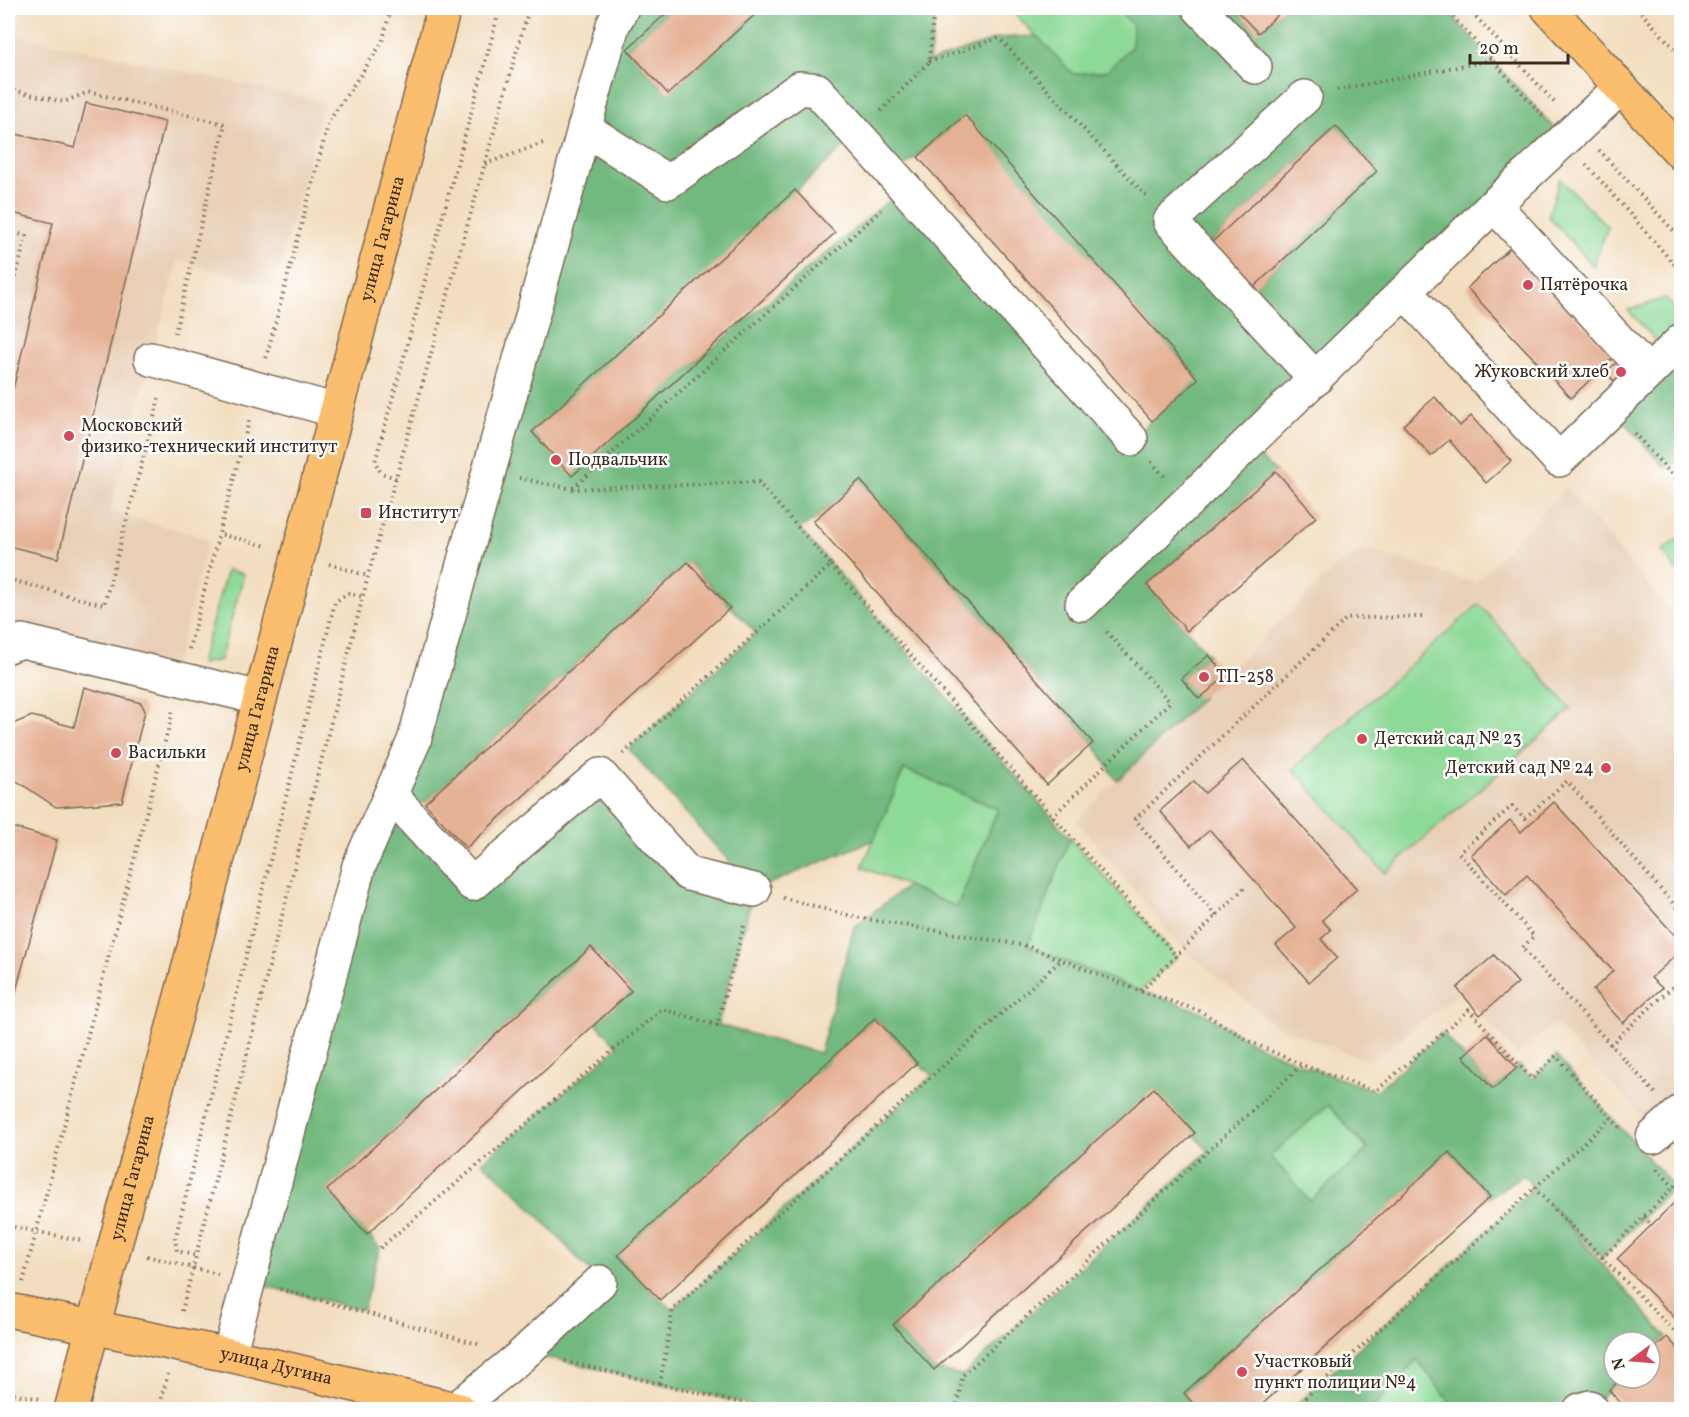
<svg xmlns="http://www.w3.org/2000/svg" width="1689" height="1417" font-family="Vollkorn,serif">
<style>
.built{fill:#e8cfb5}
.green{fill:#8dd996;stroke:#64825a;stroke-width:1.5}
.forest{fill:#72b97f;stroke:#56724e;stroke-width:1.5;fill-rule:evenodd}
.building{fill:#e5b194}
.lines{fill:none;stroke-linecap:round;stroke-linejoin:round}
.minor-casing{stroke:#7b6956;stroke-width:36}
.major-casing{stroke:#7b6956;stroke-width:36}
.path{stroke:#7b6956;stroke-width:4;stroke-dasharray:1.5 4.5;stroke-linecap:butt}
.minor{stroke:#fff;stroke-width:33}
.major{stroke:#fbbe6e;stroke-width:33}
.poi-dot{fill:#d1495b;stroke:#fff;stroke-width:2}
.labels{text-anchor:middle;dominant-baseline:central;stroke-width:5;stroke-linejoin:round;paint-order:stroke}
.street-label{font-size:18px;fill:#3b2a1e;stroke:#fff}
.poi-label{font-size:18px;fill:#3b2a1e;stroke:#fff;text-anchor:start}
</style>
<rect width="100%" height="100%" fill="#fff"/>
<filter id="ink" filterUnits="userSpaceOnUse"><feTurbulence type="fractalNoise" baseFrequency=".0167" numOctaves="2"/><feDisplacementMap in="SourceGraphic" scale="12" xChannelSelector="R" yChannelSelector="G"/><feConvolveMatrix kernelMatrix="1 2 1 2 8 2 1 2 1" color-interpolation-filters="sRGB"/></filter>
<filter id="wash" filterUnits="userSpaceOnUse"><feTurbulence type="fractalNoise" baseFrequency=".008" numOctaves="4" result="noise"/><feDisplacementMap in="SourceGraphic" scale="24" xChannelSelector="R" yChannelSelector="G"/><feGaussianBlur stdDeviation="1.35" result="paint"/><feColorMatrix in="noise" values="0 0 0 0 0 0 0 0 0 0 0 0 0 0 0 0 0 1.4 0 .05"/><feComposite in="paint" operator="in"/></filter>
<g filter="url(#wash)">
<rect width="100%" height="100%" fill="#f2ddbe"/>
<g class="built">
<polygon points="8,33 324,102 275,287 178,260 110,512 208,539 168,693 15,657 8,682"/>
<polygon points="1566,487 1681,624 1681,1083 1643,1118 1554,1023 1518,1055 1460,993 1370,1061 1277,1027 1181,947 1076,821 1338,565 1357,553 1375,551 1475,583"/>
</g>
<g class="green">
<polygon points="1009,8 1117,8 1134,25 1132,46 1107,71 1073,74"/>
<polygon points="1560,179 1608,227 1593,266 1548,216"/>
<polygon points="1665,298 1681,315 1681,340 1668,354 1628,310"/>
<polygon points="1681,536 1681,535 1681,577 1662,551"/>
<polygon points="227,570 244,574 220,660 200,664"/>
<polygon points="1479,604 1571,709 1385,873 1293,769"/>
<polygon points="904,769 998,809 957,907 862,867"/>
<polygon points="1070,838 1177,957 1140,991 1027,946"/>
<polygon points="1328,1105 1368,1150 1310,1201 1270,1156"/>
<polygon points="1417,1359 1449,1401 1446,1409 1372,1410"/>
</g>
<g class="forest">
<path d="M622 8H672L627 49 668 94 762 8H937L929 62 999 38 1037 36 1073 74 1107 71 1132 46 1133 25 1117 8H1234L1258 33 1285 8H1445L1565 140 1247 447 1276 471 1147 585 1209 655 1181 678 1203 697 1117 781 1093 743 860 480 813 521 799 528 1070 838 1028 946 1140 991 1200 1011 1251 1042 1302 1065 1376 1091 1442 1033 1493 1089 1519 1065 1532 1079 1556 1056 1674 1187 1602 1258 1548 1203 1667 1337 1650 1352V1342H1614V1378H1622L1590 1407 1580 1409H1452L1449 1401 1417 1360 1372 1409H1292L1534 1188 1523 1175 1490 1197 1449 1152 1184 1393 1198 1409H768L556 1359 521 1356 600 1282 513 1189 482 1162 618 1047 596 1023 631 990 591 947 327 1190 380 1248 363 1310 249 1282ZM965 116 1198 379 1131 439 905 187 677 378 572 475 532 433 857 135 894 175ZM1336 126 1377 171 1252 289 1209 245ZM688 562 756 633 629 749 753 888 687 874 600 775 473 884 392 795 425 803ZM904 769 998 809 957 907 907 886 854 927 820 1053 718 1025 754 890 874 840ZM875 1018 917 1063 933 1075 673 1309 660 1300 619 1255ZM1154 1088 1208 1151 963 1375 934 1370 893 1325ZM1328 1105 1368 1149 1310 1201 1270 1156Z"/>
<polygon points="1681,341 1681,461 1665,468 1612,408"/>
</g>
<g id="blocks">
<g class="building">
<polygon points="672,8 762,8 668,94 627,49"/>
<polygon points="1234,8 1285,8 1258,33"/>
<polygon points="86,103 165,122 58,558 8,546 8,410 53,223 8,212 8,132 75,148"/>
<polygon points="965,115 1198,379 1152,421 918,157"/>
<polygon points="1336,126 1377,171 1252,289 1209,245"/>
<polygon points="795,190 835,233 572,476 532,432"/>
<polygon points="1511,247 1614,357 1571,398 1467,288"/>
<polygon points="1618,361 1633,378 1621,389 1606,372"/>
<polygon points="1435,397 1460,426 1471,416 1511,461 1486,483 1449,440 1431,456 1403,425"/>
<polygon points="1276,471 1316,517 1187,631 1147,585"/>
<polygon points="860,480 1093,743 1047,785 813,521"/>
<polygon points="688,562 730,608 466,848 425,803"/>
<polygon points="1209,655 1226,676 1199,699 1181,678"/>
<polygon points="84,687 141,703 145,711 122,802 56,807 8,775 8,734 10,725 32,716 74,727"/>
<polygon points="1243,760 1357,889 1322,920 1331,930 1321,939 1337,958 1309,982 1276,945 1296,928 1210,830 1191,846 1160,811 1194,781 1205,793"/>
<polygon points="1554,802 1682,943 1682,950 1651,978 1662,988 1623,1023 1593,990 1613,971 1527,875 1506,895 1471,855 1510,820 1521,832"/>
<polygon points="8,826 57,840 8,1020"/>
<polygon points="591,947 631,991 367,1234 327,1190"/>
<polygon points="1494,955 1518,983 1480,1015 1457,988"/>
<polygon points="875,1018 917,1063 660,1300 618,1255"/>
<polygon points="1487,1034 1517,1068 1493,1089 1463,1056"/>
<polygon points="1154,1088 1195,1133 934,1370 893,1325"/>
<polygon points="1449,1152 1490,1197 1256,1410 1198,1410 1184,1393"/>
<polygon points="1682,1195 1682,1321 1680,1323 1617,1259"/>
<polygon points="1667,1337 1682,1353 1682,1410 1627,1410 1609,1390 1622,1378 1650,1378 1650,1352"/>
</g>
</g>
</g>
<g filter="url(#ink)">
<use href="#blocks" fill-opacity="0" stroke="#7b6956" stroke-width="1.5"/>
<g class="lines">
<defs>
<g id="minor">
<polyline points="1199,8 1255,67"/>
<polyline points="1305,97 1170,221 1316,379"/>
<polyline points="584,128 668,182 800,88 817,90 1131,439"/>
<polyline points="1494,205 1648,372"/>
<polyline points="1406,293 1559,460 1682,340"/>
<polyline points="151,359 337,411"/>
<polyline points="1082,604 1494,205 1620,88"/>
<polyline points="8,646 22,641 260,698"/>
<polyline points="391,795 472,884 600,775 688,874 754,890"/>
<polyline points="1653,1137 1682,1111"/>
<polyline points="229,1355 359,866 414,741 613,25 622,8"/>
<polyline points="456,1409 521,1356 600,1282"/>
<polyline points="1580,1410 1590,1407 1592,1410"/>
</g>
<g id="major">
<polyline points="1548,8 1682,154"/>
<path id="s1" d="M8 1310 229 1355 460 1410"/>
<path id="s2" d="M71 1410 444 8"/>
</g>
</defs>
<use href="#minor" class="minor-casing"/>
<use href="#major" class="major-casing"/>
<g class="path">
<polyline points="1445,8 1543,116"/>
<polyline points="1468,8 1555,103"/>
<polyline points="1637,8 1682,57"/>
<polyline points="929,62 999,38 1147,197"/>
<polyline points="8,89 64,102 88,92 225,124 175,333"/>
<polyline points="1337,90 1492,60"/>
<polyline points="881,111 929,62 934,8"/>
<polyline points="1599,150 1682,240"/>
<polyline points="485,164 546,142"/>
<polyline points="1586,164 1682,273"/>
<polyline points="8,231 26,236 8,308"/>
<polyline points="266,358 329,121 382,43 391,8"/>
<polyline points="249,421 219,534 267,546"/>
<polyline points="1634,433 1682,486"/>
<polyline points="1151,462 1166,478"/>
<polyline points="396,478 381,473 375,462 500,8"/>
<polyline points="519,478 572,489 758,482 831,565 623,754"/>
<polyline points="573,488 881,210"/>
<polyline points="329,564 368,576"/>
<polyline points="831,565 1177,957"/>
<polyline points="8,579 104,605 160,395"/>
<polyline points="189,649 219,534"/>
<polyline points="1052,817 1170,702 1104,629"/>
<polyline points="783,898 856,917 1027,946 1140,991 1200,1011 1251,1042 1302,1065 1376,1091 1469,1010 1532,1079 1556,1056 1622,1130"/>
<polyline points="1216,916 1135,819 1347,618 1422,617"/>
<polyline points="1141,991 1245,887"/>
<polyline points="1610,1045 1682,978"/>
<polyline points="1655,1093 1522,948 1534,936 1459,853 1512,806 1525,818 1567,781 1682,914"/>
<polyline points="1657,1169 1674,1187"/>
<polyline points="1534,1188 1682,1339"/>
<polyline points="1644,1217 1651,1225"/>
<polyline points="8,1226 84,1241"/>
<polyline points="380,1248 662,1009 717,1025 745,922"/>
<polyline points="194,1255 177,1251 175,1239 335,602 348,593 363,597"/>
<polyline points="147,1256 218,1274"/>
<polyline points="1602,1258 1682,1179"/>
<polyline points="23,1282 173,711"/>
<polyline points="280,1289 481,1345"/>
<polyline points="182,1311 368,576 529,8"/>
<polyline points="565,1361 769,1410"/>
<polyline points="660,1384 673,1309 1061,960"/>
<polyline points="8,1393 42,1399"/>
<polyline points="158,1410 168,1374"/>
<polyline points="956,1410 963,1375 1302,1065"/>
<polyline points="1292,1410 1611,1118"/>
</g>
<use href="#minor" class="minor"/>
<use href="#major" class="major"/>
</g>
</g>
<g class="poi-dot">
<circle cx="1528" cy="285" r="6"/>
<circle cx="1621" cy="372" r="6"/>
<circle cx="69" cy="436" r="6"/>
<circle cx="556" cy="460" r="6"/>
<rect x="360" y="507" width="12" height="12" rx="3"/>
<circle cx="1204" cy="677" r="6"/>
<circle cx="1362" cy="739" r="6"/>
<circle cx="116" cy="753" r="6"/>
<circle cx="1606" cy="768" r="6"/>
<circle cx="1242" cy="1372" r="6"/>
</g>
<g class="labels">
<g class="street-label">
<text stroke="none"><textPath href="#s2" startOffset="1212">улица Гагарина</textPath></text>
<text stroke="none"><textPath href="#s2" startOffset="726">улица Гагарина</textPath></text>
<text stroke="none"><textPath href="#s2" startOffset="240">улица Гагарина</textPath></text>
<text stroke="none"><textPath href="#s1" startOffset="274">улица Дугина</textPath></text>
</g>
<g class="poi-label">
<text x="1540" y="285">Пятёрочка</text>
<text x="1609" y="372" text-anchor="end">Жуковский хлеб</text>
<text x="81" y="426">Московский<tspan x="81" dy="21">физико-технический институт</tspan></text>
<text x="568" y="460">Подвальчик</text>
<text x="378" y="513">Институт</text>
<text x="1216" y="677">ТП-258</text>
<text x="1374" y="739">Детский сад № 23</text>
<text x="128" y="753">Васильки</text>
<text x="1594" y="768" text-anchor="end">Детский сад № 24</text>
<text x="1254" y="1362">Участковый<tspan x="1254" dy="21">пункт полиции №4</tspan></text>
</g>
</g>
<rect width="1689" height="1417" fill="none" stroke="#fff" stroke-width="30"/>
<g transform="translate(1632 1360) rotate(254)"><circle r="28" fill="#ffffff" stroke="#b1aaa5" stroke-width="1.5"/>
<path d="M0-4.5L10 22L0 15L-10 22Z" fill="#d1495b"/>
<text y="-9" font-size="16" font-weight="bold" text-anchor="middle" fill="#3b2a1e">N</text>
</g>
<path d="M1470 54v9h98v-9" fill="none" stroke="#3b2a1e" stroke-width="3"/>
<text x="1479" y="54" font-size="18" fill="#3b2a1e" stroke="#ffffff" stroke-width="4.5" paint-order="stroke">20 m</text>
</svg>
